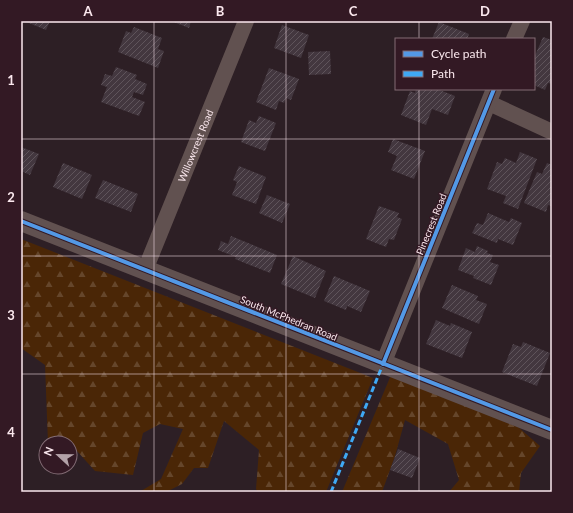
<svg xmlns="http://www.w3.org/2000/svg" width="573" height="513" font-family="Lato,sans-serif">
<style>
.forest{fill:url(#forest-firs)}
.building{fill:url(#building-hatch)}
.lines{fill:none;stroke-linecap:round;stroke-linejoin:round}
.minor{stroke:#615150;stroke-width:16}
.tertiary{stroke:#615150;stroke-width:20}
.quiet{stroke:#3fa9f5;stroke-width:3;stroke-dasharray:6 3;stroke-linecap:butt}
.cycleway-casing{stroke:#331924;stroke-width:6}
.cycleway{stroke:#5399e6;stroke-width:4}
.grid{fill:none;stroke:#fbe8ee;stroke-width:1;stroke-opacity:0.55}
.labels{text-anchor:middle;dominant-baseline:central;stroke-width:3;stroke-linejoin:round;paint-order:stroke}
.street-label{font-size:10px;fill:#fbe8ee;stroke:#331924}
.neatline{fill:none;stroke:#fbe8ee;stroke-width:1.5}
.grid-label{font-size:13px;text-anchor:middle;font-weight:bold;fill:#fbe8ee}
</style>
<defs>
<pattern id="forest-firs" width="22" height="20" patternUnits="userSpaceOnUse"><rect width="22" height="20" fill="#4a2606"/><path d="M5 1l3.5 6h-7zM16 11l3.5 6h-7z" fill="#65462b"/></pattern>
<pattern id="building-hatch" width="6" height="6" patternUnits="userSpaceOnUse"><rect width="6" height="6" fill="#43373f"/><path d="M-1 1l2-2M0 6l6-6M5 7l2-2" fill="none" stroke="#5f545b"/></pattern>
</defs>
<rect width="100%" height="100%" fill="#2d1f25"/>
<g class="forest">
<polygon points="21,239 373,378 326,492 258,492 256,489 259,450 224,421 208,468 194,468 182,484 166,492 141,491 161,479 183,429 160,424 143,433 133,475 95,471 77,451 70,452 70,443 48,443 45,365 21,348"/>
<polygon points="391,375 518,427 540,446 521,473 519,492 449,492 459,480 448,444 405,420 395,456 382,492 342,492"/>
</g>
<g class="building">
<polygon points="24,21 50,21 46,30"/>
<polygon points="171,21 191,21 189,28"/>
<polygon points="439,22 469,34 467,39 432,39"/>
<polygon points="282,25 309,35 301,58 274,48"/>
<polygon points="134,27 162,38 158,49 164,51 158,68 118,52 126,31 131,33"/>
<polygon points="543,37 552,40 552,84 548,83 545,90 534,85 534,58"/>
<polygon points="330,51 331,74 309,75 308,52"/>
<polygon points="116,67 137,75 135,79 147,84 143,95 134,92 132,97 145,102 139,116 101,102 107,87 101,85 105,74 112,76"/>
<polygon points="269,68 299,79 291,100 286,98 284,103 279,101 276,110 256,102"/>
<polygon points="416,89 437,89 455,96 448,115 432,109 426,125 401,115 410,91 415,93"/>
<polygon points="259,116 276,123 265,151 241,142 249,120 256,123"/>
<polygon points="393,139 425,151 414,179 391,170 397,156 388,152"/>
<polygon points="21,147 39,154 30,175 21,171"/>
<polygon points="520,152 537,159 518,209 503,203 506,196 487,189 497,162 502,164 505,158 516,163"/>
<polygon points="63,163 92,175 82,199 53,187"/>
<polygon points="547,163 552,165 552,206 548,205 546,212 524,203 537,172 542,174"/>
<polygon points="239,166 266,177 256,204 232,195 237,182 233,180"/>
<polygon points="103,180 138,194 131,212 95,198"/>
<polygon points="267,195 290,204 282,223 259,213"/>
<polygon points="379,206 399,213 397,217 402,219 394,240 389,239 386,247 366,239"/>
<polygon points="488,213 509,222 511,218 522,223 513,245 498,239 497,243 472,233 477,223 483,225"/>
<polygon points="231,236 277,255 270,273 235,259 236,257 218,250 221,241 228,244"/>
<polygon points="477,246 488,251 487,253 493,255 490,262 499,265 491,285 473,278 474,276 458,270 466,248 475,252"/>
<polygon points="293,256 326,271 315,298 281,284"/>
<polygon points="334,276 370,291 361,312 347,306 346,310 324,301"/>
<polygon points="452,285 478,296 476,300 487,304 479,324 442,308"/>
<polygon points="436,320 450,326 451,323 472,332 462,358 426,344"/>
<polygon points="523,342 550,353 537,386 502,372 513,344 521,347"/>
<polygon points="398,449 420,458 412,478 390,470"/>
</g>
<g class="lines">
<g class="minor">
<polyline points="514,39 522,21"/>
<polyline points="489,103 552,132"/>
<path id="s1" d="M145 270 246 21"/>
<polyline points="383,364 494,89"/>
</g>
<polyline class="tertiary" points="21,221 552,430"/>
<polyline class="quiet" points="331,492 383,364"/>
<defs>
<g id="cycleway">
<polyline points="21,221 552,430"/>
<polyline points="383,364 494,89"/>
</g>
</defs>
<use href="#cycleway" class="cycleway-casing"/>
<use href="#cycleway" class="cycleway"/>
</g>
<path class="grid" d="M154 21V492M286 21V492M419 21V39M419 89V492M21 139H552M21 256H552M21 374H552"/>
<g class="labels">
<g class="street-label">
<text stroke="none"><textPath href="#s1" startOffset="134">Willowcrest Road</textPath></text>
<text transform="translate(431 224) rotate(-68)">Pinecrest Road</text>
<text transform="translate(289 318) rotate(22)">South McPhedran Road</text>
</g>
</g>
<rect width="573" height="513" fill="none" stroke="#331924" stroke-width="44"/>
<rect x="395" y="38" width="140" height="52" fill="#331924" stroke="#836c75"/>
<rect x="403" y="51" width="20" height="6" fill="#5399e6" stroke="#836c75"/>
<text x="431" y="58" font-size="12" fill="#fbe8ee">Cycle path</text>
<rect x="403" y="71" width="20" height="6" fill="#3fa9f5" stroke="#836c75"/>
<text x="431" y="78" font-size="12" fill="#fbe8ee">Path</text>
<g transform="translate(58 455) rotate(292)"><circle r="19" fill="#331924" stroke="#836c75"/>
<path d="M0-3L7 15L0 10L-7 15Z" fill="#b3a2a8"/>
<text y="-6" font-size="11" font-weight="bold" text-anchor="middle" fill="#fbe8ee">N</text>
</g>
<rect x="22" y="22" width="529" height="469" class="neatline"/>
<g class="grid-label">
<text x="88" y="16">A</text>
<text x="220" y="16">B</text>
<text x="353" y="16">C</text>
<text x="485" y="16">D</text>
<text x="11" y="85">1</text>
<text x="11" y="202">2</text>
<text x="11" y="320">3</text>
<text x="11" y="437">4</text>
</g>
</svg>
